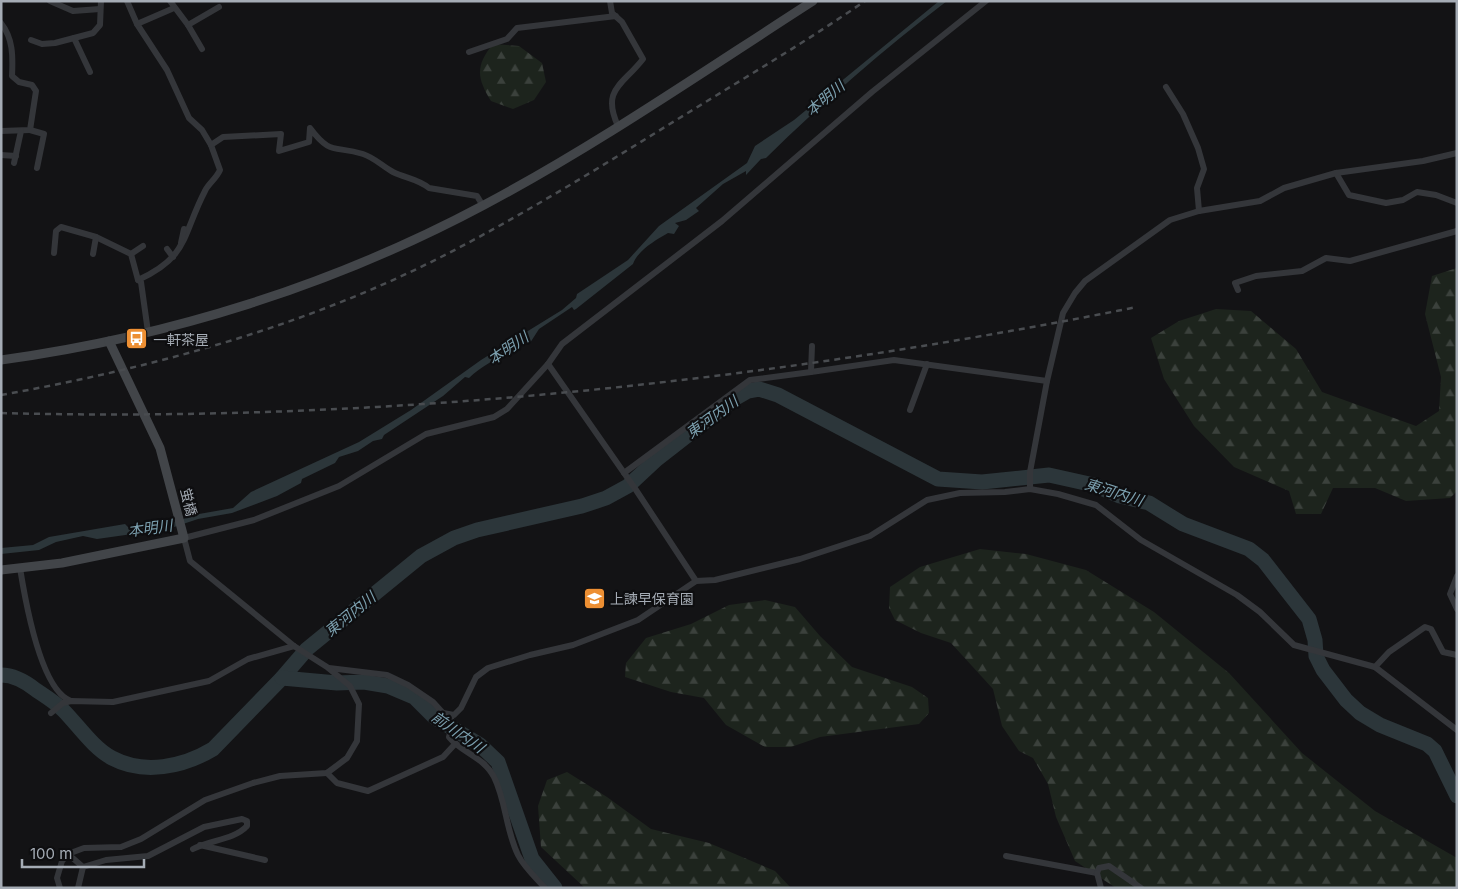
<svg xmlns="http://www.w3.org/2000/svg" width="1458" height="889" font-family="Inter,'Noto Sans JP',sans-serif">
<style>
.forest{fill:url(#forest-firs)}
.water{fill:#2c363a}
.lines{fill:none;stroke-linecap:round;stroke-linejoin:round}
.river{stroke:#2c363a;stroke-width:15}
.street{stroke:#34363a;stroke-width:6}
.secondary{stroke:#424549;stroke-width:9}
.rail{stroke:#494c50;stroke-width:2.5;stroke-dasharray:6 5;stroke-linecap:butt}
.labels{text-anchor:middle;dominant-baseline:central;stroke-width:4.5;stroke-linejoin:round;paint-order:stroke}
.poi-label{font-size:14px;fill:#a5acb5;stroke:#0e0e10;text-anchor:start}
.street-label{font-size:14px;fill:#a5acb5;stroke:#0e0e10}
.water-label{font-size:15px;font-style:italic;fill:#7ca0af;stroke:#0e0e10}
</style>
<defs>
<pattern id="forest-firs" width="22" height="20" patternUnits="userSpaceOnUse" patternTransform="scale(1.25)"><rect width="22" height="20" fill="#1d241d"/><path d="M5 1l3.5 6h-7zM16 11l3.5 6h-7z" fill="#3b413c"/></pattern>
</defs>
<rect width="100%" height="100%" fill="#131315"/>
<g class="forest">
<path d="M493 44 519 46 542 63 546 82 534 100 513 109 491 101C477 78 475 66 493 44Z"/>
<polygon points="1457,268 1457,491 1450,498 1406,501 1375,488 1333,488 1321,514 1296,514 1289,491 1234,467 1194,426 1164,379 1151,338 1179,321 1216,309 1251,311 1296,349 1322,392 1416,426 1439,411 1441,377 1425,314 1432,276"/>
<polygon points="980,549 1026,554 1086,570 1154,612 1229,673 1302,753 1375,811 1457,858 1457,888 1116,888 1075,861 1056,817 1048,784 1033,758 1019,751 1002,726 993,689 951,643 921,633 895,620 889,608 890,587 920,567"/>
<polygon points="765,600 795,607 820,636 852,667 912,687 928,698 929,713 919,724 820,737 791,747 765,747 726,725 704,698 671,692 625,677 626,663 646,638 691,624 729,605"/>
<polygon points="567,772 607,797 651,829 709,843 775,871 791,888 585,888 541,847 538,806 547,780"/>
</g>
<path class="water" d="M939 1H947C884 49 824 101 766 158L761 159 746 175V171L723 184 696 208 699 211 686 220 675 223 679 226 674 234 668 233C656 240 638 250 633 264L576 309 574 310 572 307 539 329 530 343 523 342C505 355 485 363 469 378L465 377 443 396 384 435 382 439 373 441 358 451 339 457 335 463 302 479 301 483 277 496 232 513 198 519 168 529 97 539 83 536 56 542 39 550 1 554V548L33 545 49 537 125 524 128 527 161 526 199 514 233 508 251 492 359 442 411 410 481 360 562 310 576 298 577 294 628 260 659 226 747 163 755 146 794 120Z"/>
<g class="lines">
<g class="river">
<path d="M1 675C14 675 26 682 36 690 45 696 55 702 63 710 78 725 93 748 112 758 144 775 183 767 213 749L282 678 307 649 421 556 454 538 477 530 582 506 606 498 628 486 657 459 734 399 748 391 759 389 778 395 938 479 982 482 1049 475 1094 485 1120 496 1149 503 1183 524 1249 549 1263 560 1309 619 1315 640 1316 656 1323 670 1346 700 1360 713 1380 725 1427 744 1435 751 1457 796"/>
<polyline points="282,678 337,683 364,682 388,686 414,697 434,717 480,745 498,762 532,859 555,888"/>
</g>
<g class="street">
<polyline points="50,1 73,11 100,9"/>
<path d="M127 1 137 24 167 70 189 118 202 130 211 145 220 170C216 179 208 184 205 191 182 235 189 257 138 280L141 282 148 332"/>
<polyline points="170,1 188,25 202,49"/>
<path d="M610 1 612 13 622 22 643 59C623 85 601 89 618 126"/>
<path d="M1 23C13 38 13 56 12 76L19 82 32 85 36 91 30 130 1 131"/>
<polyline points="137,24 174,8"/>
<polyline points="188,25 219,7"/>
<polyline points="74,38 90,72"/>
<polyline points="31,40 42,44 55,43 93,33 100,25 101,1"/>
<polyline points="469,52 507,39 517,28 616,16"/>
<polyline points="1166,87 1183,114 1198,148 1204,169 1197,188 1199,211"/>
<polyline points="30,130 44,134 37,168"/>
<path d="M211 145 223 137 281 134 279 151 309 142 310 128C331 156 334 145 363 154 375 158 382 166 393 172 405 178 418 179 429 188L477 196 483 206"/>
<polyline points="1,155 16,156"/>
<polyline points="14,163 21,131"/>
<polyline points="1336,173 1349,195 1386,203 1403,200 1417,192 1436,195 1457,203"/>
<polyline points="181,243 184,229"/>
<polyline points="167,249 173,257"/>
<polyline points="54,253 56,231 61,227 96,237 131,254 138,280"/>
<polyline points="93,254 96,237"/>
<polyline points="131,254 143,246"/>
<polyline points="1238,290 1235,283 1256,276 1302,271 1326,258 1350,261 1457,231"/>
<polyline points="812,346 811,372 894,360 1047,381"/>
<polyline points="548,364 636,490 696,581"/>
<polyline points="910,410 927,364"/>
<polyline points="624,473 750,380 811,372"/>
<polyline points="1030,489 1030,472 1047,381 1063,313 1075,293 1085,281 1170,220 1199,211 1260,201 1284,188 1336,173 1423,161 1457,153"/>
<path d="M20 568C25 599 40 690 71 701"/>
<polyline points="1457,576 1450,594 1457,609"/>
<polyline points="1375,667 1389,652 1425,627 1431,629 1443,652 1457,655"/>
<polyline points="329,668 387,675 408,685 433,702 443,713 454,715 461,708 476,677 488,668 530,655 573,645 638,620 696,581 715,580 800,559 870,536 927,500 960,493 1005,492 1030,489 1058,494 1096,505 1141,540 1237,595 1260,612 1294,645 1375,667 1457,730"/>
<polyline points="51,713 63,703 71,701 113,702 209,681 248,659 294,646"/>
<path d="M450 716 453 724 449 737C462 753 484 757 494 777 506 801 506 831 518 855 524 867 536 878 545 888"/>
<polyline points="327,773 337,783 368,791 443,757 455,744"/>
<polyline points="200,845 265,860"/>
<polyline points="68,854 83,867 78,888"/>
<polyline points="1006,856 1097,873"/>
<path d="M83 867 106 860 148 856 204 827 242 819 247 821V826C234 840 209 840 193 849"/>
<polyline points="1097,873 1099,868 1109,866 1141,888"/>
<polyline points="1097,873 1101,888"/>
<polyline points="60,888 57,878 62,861 68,854 84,848 121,847 141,839 205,800 253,783 280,776 327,773 347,758 357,741 359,704 350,686 327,667 294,646 190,561 184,538 254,520 339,486 426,434 494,417 507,409 548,364 562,344 722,221 872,92 986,1"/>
</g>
<g class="secondary">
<path d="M1 360C169 337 334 285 484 205 597 145 704 71 813 1"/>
<polyline points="1,570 62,563 184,538 160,448 109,341"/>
</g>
<g class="rail">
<path d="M1 395C152 368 303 327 441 257 525 214 605 164 686 114 746 77 807 41 865 1"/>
<path d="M1 413C383 423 762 382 1137 307"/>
</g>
</g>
<defs>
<symbol id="bus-square" viewBox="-11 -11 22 22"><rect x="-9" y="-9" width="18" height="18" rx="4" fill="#ed8f33" stroke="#0e0e10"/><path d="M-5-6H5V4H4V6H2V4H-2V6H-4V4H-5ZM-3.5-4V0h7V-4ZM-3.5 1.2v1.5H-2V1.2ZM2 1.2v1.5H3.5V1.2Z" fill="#fff"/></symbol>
<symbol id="school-square" viewBox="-11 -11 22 22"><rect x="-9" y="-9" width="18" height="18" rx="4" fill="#ed8f33" stroke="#0e0e10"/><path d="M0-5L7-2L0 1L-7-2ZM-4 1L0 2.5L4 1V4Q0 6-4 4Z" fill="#fff"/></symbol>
</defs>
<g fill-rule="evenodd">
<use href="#bus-square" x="124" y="326" width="25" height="25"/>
<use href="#school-square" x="582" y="586" width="25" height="25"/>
</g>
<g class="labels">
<g class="poi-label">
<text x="153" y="339">一軒茶屋</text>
<text x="610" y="598">上諫早保育園</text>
</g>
<g class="street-label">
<text transform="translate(189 502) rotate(77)">蛍橋</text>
</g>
<g class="water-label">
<text transform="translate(825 98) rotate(-40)">本明川</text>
<text transform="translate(508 348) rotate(-34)">本明川</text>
<text transform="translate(712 417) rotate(-36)">東河内川</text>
<text transform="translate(1114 492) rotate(17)">東河内川</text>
<text transform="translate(150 528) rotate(-8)">本明川</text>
<text transform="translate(350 614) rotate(-39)">東河内川</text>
<text transform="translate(458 732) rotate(35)">前川内川</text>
</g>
</g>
<rect width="1458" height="889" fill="none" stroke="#a5acb5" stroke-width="5"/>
<path d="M22 859v8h122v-8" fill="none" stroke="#a5acb5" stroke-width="2.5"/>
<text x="30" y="859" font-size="15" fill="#a5acb5" stroke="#0e0e10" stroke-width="4" paint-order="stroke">100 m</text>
</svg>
